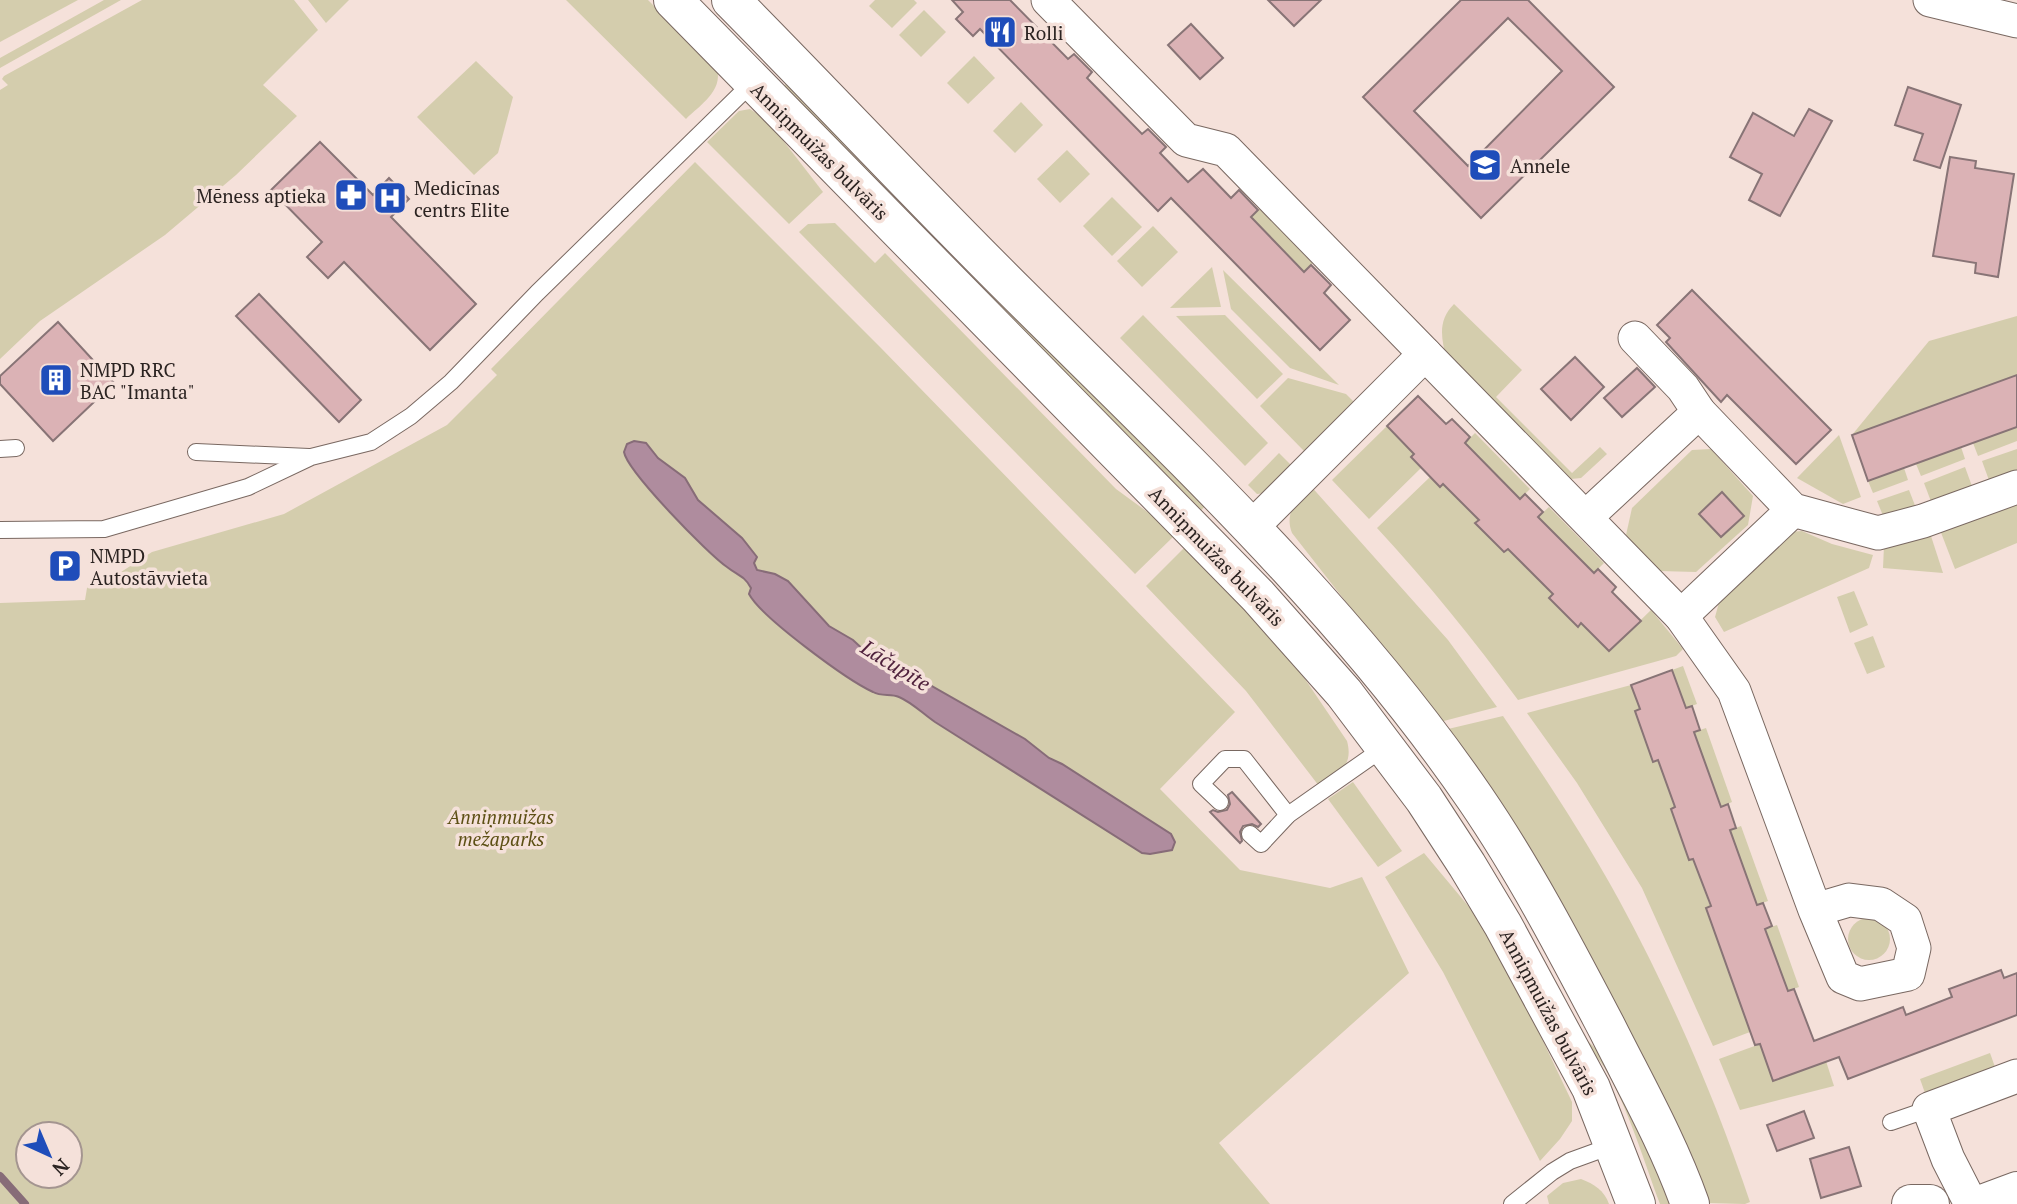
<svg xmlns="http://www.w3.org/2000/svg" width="2017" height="1204" font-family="'PT Serif',serif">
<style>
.green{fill:#d4cdad;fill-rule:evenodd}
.water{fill:#af8c9e;stroke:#876c78;stroke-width:2}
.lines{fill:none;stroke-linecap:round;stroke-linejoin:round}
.stream{stroke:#876c78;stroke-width:8}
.building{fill:#dbb2b5;stroke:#887476;stroke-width:2;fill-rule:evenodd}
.service-casing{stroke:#796861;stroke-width:18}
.minor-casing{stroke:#796861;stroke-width:35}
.tertiary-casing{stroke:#796861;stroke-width:40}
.service{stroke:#fff;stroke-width:16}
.minor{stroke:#fff;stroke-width:33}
.tertiary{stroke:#fff;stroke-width:38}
.labels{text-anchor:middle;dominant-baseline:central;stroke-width:7;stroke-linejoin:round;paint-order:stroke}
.poi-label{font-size:19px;fill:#2b2321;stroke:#f5e1da;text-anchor:start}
.street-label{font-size:19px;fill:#2b2321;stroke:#f5e1da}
.park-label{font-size:19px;font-style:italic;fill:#5c4f14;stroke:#f5e1da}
.water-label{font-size:21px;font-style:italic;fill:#4f213c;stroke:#f5e1da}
</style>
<rect width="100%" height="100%" fill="#f5e1da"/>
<g class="green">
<polygon points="0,0 78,0 0,42"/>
<polygon points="104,0 121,0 0,68 0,58"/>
<polygon points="142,0 294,0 318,30 263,85 297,116 236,175 165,235 40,321 0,359 0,90 8,85 2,79 4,76"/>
<polygon points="308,0 349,0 326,23"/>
<path d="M566 0H648L717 69C723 91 700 105 686 119Z"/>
<polygon points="875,0 914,0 917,3 892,28 869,6"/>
<polygon points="924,10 946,32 921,57 899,35"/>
<polygon points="974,56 995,78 968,104 947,83"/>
<polygon points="476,61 513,97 498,153 474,175 417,117"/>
<polygon points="786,84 790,84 1205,506 1199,513 783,86"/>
<polygon points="1021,102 1043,125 1015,153 993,131"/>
<polygon points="750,109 768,121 823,192 789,224 707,142 739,111"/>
<polygon points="1067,150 1090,174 1060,203 1037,179"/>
<path d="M695 162 881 348 1235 712 1160 789 1240 870 1330 888 1362 877 1409 973 1219 1143 1270 1204H0V603L85 600 88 582 104 583 152 552 284 514 447 425 497 375 491 369ZM28 1134H70V1176H28Z"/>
<polygon points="1112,197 1142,227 1112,256 1083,226"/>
<polygon points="1260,208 1313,263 1304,272 1251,217"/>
<polygon points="835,223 875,263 885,253 1116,489 1157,519 1173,537 1135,574 799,232 808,224"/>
<polygon points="1153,226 1178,252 1142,287 1117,261"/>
<polygon points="1212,267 1221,307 1170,308"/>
<polygon points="1223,270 1339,385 1290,368 1231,309"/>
<path d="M1454 304 1522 370 1496 397 1572 473 1600 447 1607 454 1581 478 1571 479 1446 357C1441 337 1438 320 1454 304Z"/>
<polygon points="1143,315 1268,443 1245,466 1120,338"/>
<polygon points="1225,315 1283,374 1257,399 1176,316"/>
<polygon points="2017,316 2017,375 1852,435 1929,341"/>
<polygon points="1288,378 1346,394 1355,403 1304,451 1260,406"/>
<polygon points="1387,426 1414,454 1411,458 1421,468 1369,519 1332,480"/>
<polygon points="2017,427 2017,441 1978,456 1973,443"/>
<polygon points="1475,433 1530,489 1520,499 1465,443"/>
<polygon points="1839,435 1861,497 1843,504 1797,478"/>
<polygon points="1961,447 1965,459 1921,476 1916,464"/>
<polygon points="1711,449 1753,496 1748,525 1696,572 1659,571 1626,535 1632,508 1692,450"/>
<polygon points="2017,449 2017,473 1990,483 1982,461"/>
<polygon points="1279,453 1294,468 1266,493 1257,494 1248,485"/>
<polygon points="1965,467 1973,489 1932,504 1924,483"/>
<polygon points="1904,468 1908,480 1873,493 1868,481"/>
<path d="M1430 477 1440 487 1443 484 1479 520 1476 523 1504 552 1508 549 1553 594 1550 598 1578 626 1581 623 1609 651 1651 610 1683 649 1676 656 1518 700C1474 640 1428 583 1377 528Z"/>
<path d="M1309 484 1448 640 1497 707 1440 722 1292 533C1284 513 1297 500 1309 484Z"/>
<polygon points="1909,490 1916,508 1884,518 1877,501"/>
<polygon points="2017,501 2017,543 1955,569 1940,530"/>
<polygon points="1549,507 1604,563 1594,573 1538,517"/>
<polygon points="1802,531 1832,544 1873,555 1869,568 1724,632 1715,617 1720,599 1789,532"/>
<polygon points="1930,533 1943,573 1883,568 1884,546"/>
<path d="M1185 547 1288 654 1347 741C1354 767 1338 773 1319 786L1246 691 1146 586Z"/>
<polygon points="1854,591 1868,625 1850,633 1837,597"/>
<polygon points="1873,636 1885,667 1867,674 1854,643"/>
<polygon points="1683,666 1697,704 1686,708 1672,670"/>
<polygon points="1631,685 1640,709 1635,711 1653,761 1658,760 1675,807 1671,809 1689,859 1693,859 1710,906 1706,908 1750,1032 1713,1046 1642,888 1577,783 1527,713"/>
<path d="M1503 716C1544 776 1584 836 1619 900 1671 996 1715 1098 1750 1202L1745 1204 1709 1203 1448 729Z"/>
<polygon points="1706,728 1732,802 1721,807 1694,732"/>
<polygon points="1353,782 1402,851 1378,867 1328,799"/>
<polygon points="1741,826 1768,901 1757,905 1730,830"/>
<polygon points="1424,853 1480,920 1534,1022 1572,1102 1572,1121 1560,1139 1540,1161 1443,972 1385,877"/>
<circle cx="1869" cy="939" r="21"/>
<polygon points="1777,925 1799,987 1788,991 1765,929"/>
<path d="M1571 1024 1600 1053 1617 1081 1671 1204H1660C1643 1159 1629 1109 1604 1067 1594 1051 1578 1041 1571 1024Z"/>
<polygon points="1760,1044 1825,1058 1834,1086 1740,1110 1719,1059"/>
<polygon points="1990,1053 1995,1067 1925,1093 1920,1079"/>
<path d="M1581 1179C1594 1184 1604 1190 1609 1204H1549L1547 1196 1563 1183Z"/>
</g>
<path class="water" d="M634 441 646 443 658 458 685 478 698 500 742 538 757 557 754 563 757 570 775 574 788 581 829 626 853 640 867 653 879 656 887 654 894 656 902 672 914 676 1025 739 1049 758 1062 764 1171 834 1175 842 1172 850 1150 854 1142 853 935 722C923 714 913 703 899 697 891 693 882 697 873 692 847 680 761 617 749 594L751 588C745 576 737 575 727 567 708 554 627 471 624 452L627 444Z"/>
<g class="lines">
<polyline class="stream" points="0,1176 25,1204"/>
</g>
<g class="building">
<polygon points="952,0 1010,0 1068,59 1074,54 1092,72 1087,78 1142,134 1148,129 1166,147 1160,153 1188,182 1203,169 1231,198 1239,190 1258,210 1251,217 1304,272 1311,265 1331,285 1324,293 1350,320 1320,350 1171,198 1158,211 980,29 973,36 956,19 963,12"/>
<polygon points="1268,0 1321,0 1294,26"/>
<path d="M1461 0H1528L1614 87 1481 218 1363 97ZM1508 18 1562 71 1468 166 1414 111Z"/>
<polygon points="1191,24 1223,58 1200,79 1168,45"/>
<polygon points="1908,87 1961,105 1940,168 1914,160 1923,134 1895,125"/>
<polygon points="1809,109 1832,121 1780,216 1749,200 1762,174 1730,157 1753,113 1794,136"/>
<polygon points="320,142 373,195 389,178 409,199 391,217 476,304 430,350 344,262 328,278 307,257 322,242 271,190"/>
<polygon points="1950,157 1976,161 1975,168 2014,174 1998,277 1975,273 1976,263 1933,256"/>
<polygon points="1692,290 1831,430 1796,464 1727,395 1721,402 1666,342 1670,338 1657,325"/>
<polygon points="259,294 361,400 339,422 236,316"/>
<polygon points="58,322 114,383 53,441 0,384 0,376"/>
<polygon points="1575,357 1604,387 1571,420 1541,389"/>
<polygon points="1637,368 1655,387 1622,417 1604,398"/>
<polygon points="2017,375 2017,427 1868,481 1852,435"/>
<polygon points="1418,396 1446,424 1452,419 1470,437 1465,443 1520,499 1525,494 1543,512 1538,517 1594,573 1598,569 1616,587 1612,592 1641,621 1609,651 1581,623 1578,627 1549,598 1553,594 1508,549 1504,552 1475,523 1479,520 1443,484 1440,487 1411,457 1414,454 1387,426"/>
<polygon points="1722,492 1744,516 1721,537 1699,514"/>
<polygon points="1672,670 1686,708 1692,706 1700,730 1694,732 1721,807 1728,804 1736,828 1730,830 1757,905 1763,903 1772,926 1765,929 1788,991 1794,989 1814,1041 1903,1007 1906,1015 1952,997 1949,989 2001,970 2004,978 2017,973 2017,1015 1848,1079 1839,1057 1773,1081 1760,1044 1755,1045 1706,908 1711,906 1693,859 1689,860 1671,809 1675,807 1658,760 1653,762 1635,711 1640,709 1631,685"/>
<polygon points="1232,792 1261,824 1258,827 1252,824 1243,826 1240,832 1242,841 1240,843 1210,812 1213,810 1218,812 1227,810 1230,804 1228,795"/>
<polygon points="1804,1111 1814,1138 1777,1151 1767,1125"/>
<polygon points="1849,1147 1861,1186 1821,1198 1810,1159"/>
</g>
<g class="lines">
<defs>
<g id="service">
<polyline points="0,449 16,448"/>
<polyline points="196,452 309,457"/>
<polyline points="0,530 104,529 248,487 311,457 371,442 411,416 451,382 537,293 752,83"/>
<polyline points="1220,802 1201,784 1225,759 1244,759 1288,815"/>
<polyline points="1250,834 1261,844 1288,815 1385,747"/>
<polyline points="1891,1122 1929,1109"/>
<polyline points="1512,1204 1552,1172 1570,1161 1614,1145"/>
</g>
<g id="minor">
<polyline points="1048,0 1186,140 1226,150 1681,616 1734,691 1815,910 1843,977 1860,984 1908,974 1914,948 1905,920 1881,904 1849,900 1815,910"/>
<polyline points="1930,0 2017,21"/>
<polyline points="1635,338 1683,388 1699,412 1793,510 1878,533 1923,521 2017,487"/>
<polyline points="1586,517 1699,412"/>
<polyline points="1251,528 1425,354"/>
<polyline points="1681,616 1793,510"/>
<polyline points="1971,1204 1948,1159 1929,1109 2017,1076"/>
</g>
<g id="tertiary">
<polyline points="673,0 1258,596 1344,693 1424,799 1467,865 1503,925 1591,1088 1636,1204"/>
<path d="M731 0C828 98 922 199 1020 296 1180 455 1347 611 1475 798 1525 871 1566 950 1607 1028 1636 1086 1668 1142 1690 1204"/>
<polyline points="1911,1204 1930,1204"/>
<polyline points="1982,1204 2017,1191"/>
</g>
</defs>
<use href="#service" class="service-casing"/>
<use href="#minor" class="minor-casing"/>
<use href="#tertiary" class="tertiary-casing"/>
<use href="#service" class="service"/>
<use href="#minor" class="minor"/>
<use href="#tertiary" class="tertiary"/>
</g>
<defs>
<symbol id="restaurant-square" viewBox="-11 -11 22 22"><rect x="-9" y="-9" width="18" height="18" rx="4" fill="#1f4dba" stroke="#f5e1da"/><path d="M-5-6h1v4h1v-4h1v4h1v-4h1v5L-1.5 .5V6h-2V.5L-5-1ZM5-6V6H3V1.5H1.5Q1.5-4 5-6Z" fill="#fff"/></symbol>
<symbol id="school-square" viewBox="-11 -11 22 22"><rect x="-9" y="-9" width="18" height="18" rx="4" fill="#1f4dba" stroke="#f5e1da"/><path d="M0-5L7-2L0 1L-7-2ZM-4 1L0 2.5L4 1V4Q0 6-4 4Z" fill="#fff"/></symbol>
<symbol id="pharmacy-square" viewBox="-11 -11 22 22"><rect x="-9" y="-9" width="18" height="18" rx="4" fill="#1f4dba" stroke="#f5e1da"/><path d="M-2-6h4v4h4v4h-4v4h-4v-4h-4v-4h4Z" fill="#fff"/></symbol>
<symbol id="hospital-square" viewBox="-11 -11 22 22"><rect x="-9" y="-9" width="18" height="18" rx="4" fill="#1f4dba" stroke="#f5e1da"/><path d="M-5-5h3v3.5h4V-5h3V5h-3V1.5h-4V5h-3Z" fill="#fff"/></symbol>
<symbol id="building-square" viewBox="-11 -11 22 22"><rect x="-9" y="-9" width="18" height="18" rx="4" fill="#1f4dba" stroke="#f5e1da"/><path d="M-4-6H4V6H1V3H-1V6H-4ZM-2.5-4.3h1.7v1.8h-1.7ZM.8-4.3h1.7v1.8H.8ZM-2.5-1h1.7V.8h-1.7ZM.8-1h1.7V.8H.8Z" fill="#fff"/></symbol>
<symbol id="parking-square" viewBox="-11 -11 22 22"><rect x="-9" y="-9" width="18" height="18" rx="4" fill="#1f4dba" stroke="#f5e1da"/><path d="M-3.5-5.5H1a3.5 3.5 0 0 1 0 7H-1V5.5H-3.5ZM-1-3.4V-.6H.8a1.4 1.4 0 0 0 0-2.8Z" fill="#fff"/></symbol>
</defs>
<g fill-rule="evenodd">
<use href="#restaurant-square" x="981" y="13" width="38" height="38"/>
<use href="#school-square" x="1466" y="146" width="38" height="38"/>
<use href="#pharmacy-square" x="332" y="176" width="38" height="38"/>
<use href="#hospital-square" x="371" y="179" width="38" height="38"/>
<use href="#building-square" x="37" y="361" width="38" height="38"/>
<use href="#parking-square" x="46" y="547" width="38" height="38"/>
</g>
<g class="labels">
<g class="poi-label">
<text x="1024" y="32">Rolli</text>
<text x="1510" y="165">Annele</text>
<text x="414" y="187">Medicīnas<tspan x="414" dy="22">centrs Elite</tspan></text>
<text x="326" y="195" text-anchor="end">Mēness aptieka</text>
<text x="80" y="369">NMPD RRC<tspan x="80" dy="22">BAC "Imanta"</tspan></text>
<text x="90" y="555">NMPD<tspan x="90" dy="22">Autostāvvieta</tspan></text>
</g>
<g class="street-label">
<text transform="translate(820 151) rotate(45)">Anniņmuižas bulvāris</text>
<text transform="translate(1217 556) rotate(46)">Anniņmuižas bulvāris</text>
<text transform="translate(1549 1012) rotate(62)">Anniņmuižas bulvāris</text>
</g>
<g class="park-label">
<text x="501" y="816">Anniņmuižas<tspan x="501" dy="22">mežaparks</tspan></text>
</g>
<g class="water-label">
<text transform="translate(896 665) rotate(32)">Lāčupīte</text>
</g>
</g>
<g transform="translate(49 1155) rotate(136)"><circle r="33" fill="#f5e1da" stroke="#a49590" stroke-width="2"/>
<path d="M0-5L12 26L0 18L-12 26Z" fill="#1f4dba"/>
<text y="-10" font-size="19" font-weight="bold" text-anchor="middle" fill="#2b2321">N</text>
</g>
</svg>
